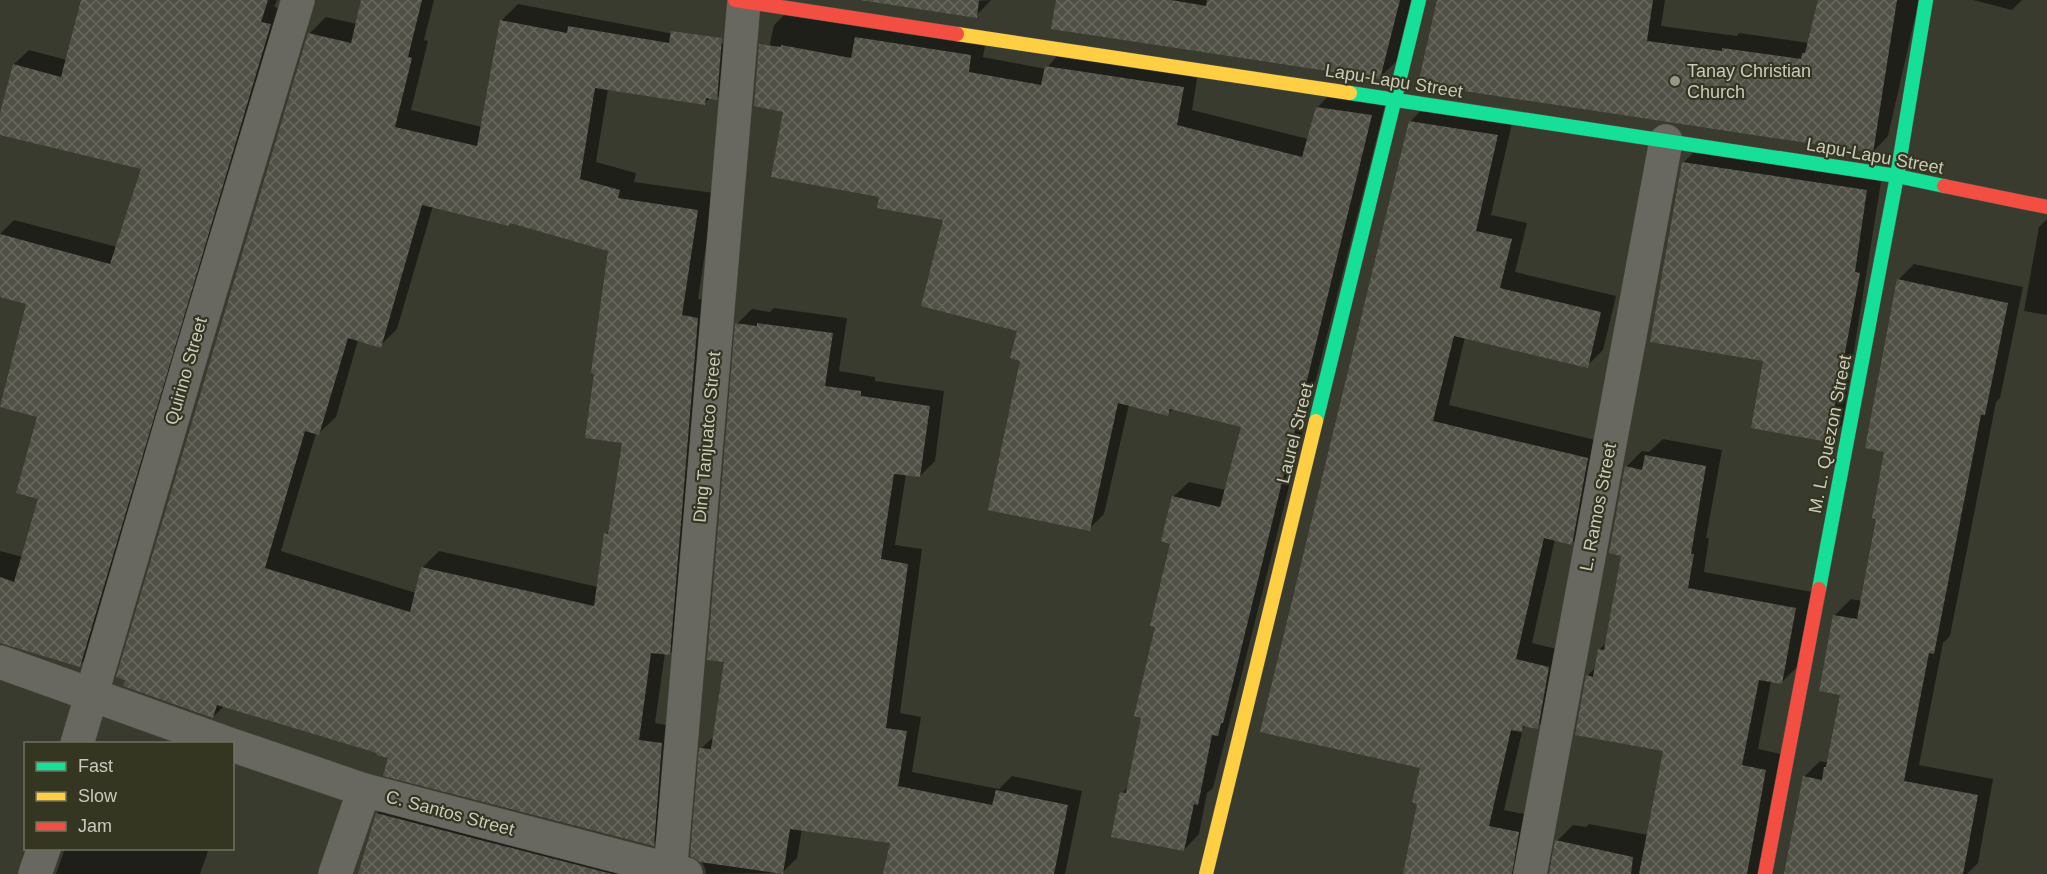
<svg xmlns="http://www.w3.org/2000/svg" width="2047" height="874" font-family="Arial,sans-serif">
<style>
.shadow{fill:#0007;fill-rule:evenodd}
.building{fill:url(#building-cross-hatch);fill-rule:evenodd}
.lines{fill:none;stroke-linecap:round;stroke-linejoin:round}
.street-casing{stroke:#55564d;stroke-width:34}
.fast-casing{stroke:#55564d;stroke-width:15}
.slow-casing{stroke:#55564d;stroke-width:15}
.jam-casing{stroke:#55564d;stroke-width:15}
.street{stroke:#686860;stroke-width:33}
.fast{stroke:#16e098;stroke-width:14}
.slow{stroke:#ffcf43;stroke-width:14}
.jam{stroke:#f24e42;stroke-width:14}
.poi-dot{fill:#97988a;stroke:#353622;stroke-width:2}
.labels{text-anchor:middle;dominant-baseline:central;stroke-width:4.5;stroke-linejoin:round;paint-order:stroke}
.poi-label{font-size:18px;fill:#c9cabb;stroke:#353622;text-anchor:start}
.street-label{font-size:18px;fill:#c9cabb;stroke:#353622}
</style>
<defs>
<pattern id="building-cross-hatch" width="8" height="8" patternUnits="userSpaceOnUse" patternTransform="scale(1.5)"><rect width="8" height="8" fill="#505046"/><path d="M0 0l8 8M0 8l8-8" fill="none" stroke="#68685f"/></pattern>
</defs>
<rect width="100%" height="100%" fill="#3a3b2f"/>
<g class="shadow">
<polygon points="83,0 277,0 274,7 285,10 94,650 80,665 0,642 0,551 23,557 40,498 38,416 28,303 0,296 0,234 14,220 117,247 143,168 0,133 0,119 14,64 29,50 67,60"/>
<path d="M363 0H434L424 40 428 41 411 110 482 127 501 21 518 4 736 46 733 81 716 98 711 97 705 103 608 89 596 162 636 173 634 182 714 193 698 299 714 301 686 637 669 654 665 653 655 723 678 727 670 828 653 844 379 752 224 706 213 717 309 34 326 17 357 24ZM433 206 511 222 609 250 596 372 623 442 610 530 606 534 598 587 439 551 422 568 416 593 281 551 316 433H319L336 417 358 340 380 346 397 329Z"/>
<polygon points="870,0 977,1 991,0 976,16"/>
<polygon points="1058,0 1411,0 1396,62 1380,77"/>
<polygon points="1439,0 1665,0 1661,26 1737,36 1739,33 1809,43 1819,0 1919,0 1888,136 1873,152"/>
<polygon points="1973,0 2022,0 2012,10"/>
<polygon points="789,10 986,40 983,57 1046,69 1061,51 1198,72 1192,110 1308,139 1317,108 1332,92 1386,101 1213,788 1207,793 1199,834 1184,850 1122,793 1129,786 1143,717 1172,542 1173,497 1189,482 1226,490 1242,426 1173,409 1167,415 1129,404 1104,514 1089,529 1021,359 1019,330 944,219 880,195 785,110 766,62 774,25"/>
<polygon points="1426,105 1513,119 1491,215 1527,223 1515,272 1616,296 1603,350 1587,366 1465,337 1449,405 1604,442 1588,527 1572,543 1555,539 1532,643 1565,651 1554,711 1537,727 1527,725 1523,728 1504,810 1534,816 1538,874 1404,874 1419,802 1422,767 1410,122"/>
<polygon points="1698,148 1882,176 1842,425 1827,440 1765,360 1683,163"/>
<polygon points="2047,219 2047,315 2024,311 2039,227"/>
<polygon points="1914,264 2023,287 2000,398 1996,402 1950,636 1943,643 1919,765 1993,779 1978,863 1967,874 1786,874 1804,777 1820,761 1829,763 1842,694 1834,616 1851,599 1862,601 1878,518 1886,450 1898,280"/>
<polygon points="774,308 847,318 839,371 875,377 875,381 944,391 935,461 920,476 906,474 895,545 922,549 900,713 921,717 912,772 999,789 1012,776 1082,791 1065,874 885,874 892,842 802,829 797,858 782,873 706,874 705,868 700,859 701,749 715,735 725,661 737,324 752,309 770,312"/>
<polygon points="1663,439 1722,450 1706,538 1709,538 1704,572 1812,592 1798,666 1781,683 1771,681 1758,749 1781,754 1773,874 1551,874 1557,841 1573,825 1586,827 1589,824 1648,835 1665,750 1587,676 1596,667 1599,650 1607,642 1622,555 1626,467 1642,451 1649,452"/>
<polygon points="392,798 674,874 360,874 377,813"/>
<polygon points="65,848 209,848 200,874 56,874"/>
</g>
<g class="building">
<polygon points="81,0 268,0 261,22 271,24 80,667 0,643 0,577 14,582 38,499 16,493 37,417 0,407 26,304 0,297 0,234 110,264 141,169 0,135 0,113 13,64 61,77"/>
<path d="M361 0H422L408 57 412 58 395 127 477 146 500 20 567 33 568 26 669 43 671 31 722 38 717 100 706 98 705 105 595 88 580 179 620 190 618 198 698 210 682 315 698 318 670 655 651 653 639 740 662 743 654 846 383 776 388 758 376 755 377 753 217 705 213 718 123 686 125 680 116 677 308 33 351 43ZM422 205 509 226 510 223 608 251 591 373 594 374 585 438 622 443 608 534 604 533 594 606 421 567 410 612 265 568 305 431 319 435 348 338 381 348Z"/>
<polygon points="860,0 979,0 977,18"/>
<polygon points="1056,0 1171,0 1206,6 1207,0 1400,0 1380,79 1051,29"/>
<polygon points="1437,0 1653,0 1647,41 1722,51 1722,48 1801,59 1802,53 1805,53 1818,0 1897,0 1873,153 1418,84"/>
<polygon points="855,37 971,55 969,72 1041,85 1045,66 1184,87 1177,125 1302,157 1316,107 1372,115 1223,723 1221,723 1218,736 1212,735 1198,805 1194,804 1184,851 1111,837 1120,792 1126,793 1141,718 1134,716 1155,627 1150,626 1170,544 1161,541 1172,496 1220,507 1241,427 1170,409 1168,416 1118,403 1090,531 988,510 1020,361 1010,358 1017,331 921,306 943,220 877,208 879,197 771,177 783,112 754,106 759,44 781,47 781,45 851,58"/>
<polygon points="1409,121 1498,135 1476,231 1512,239 1500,288 1601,312 1588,368 1454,336 1433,421 1588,458 1572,545 1544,538 1516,659 1549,667 1538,729 1523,726 1522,732 1511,730 1489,826 1519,832 1512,874 1403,874 1417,804 1412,802 1420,768 1260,732"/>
<polygon points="1682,162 1867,190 1855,272 1860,273 1828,442 1751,428 1763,361 1650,342"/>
<polygon points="1897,279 2008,303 1985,415 1981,415 1934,654 1929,653 1904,781 1978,795 1963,874 1784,874 1803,776 1822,780 1824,767 1826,767 1840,695 1819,691 1833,615 1857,619 1876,519 1872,518 1884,452 1865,448"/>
<polygon points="735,323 757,326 757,323 833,333 825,386 861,391 861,396 930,406 920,477 894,474 881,559 908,564 886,728 907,731 898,786 992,805 996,790 1068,805 1054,874 883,874 890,843 790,829 783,874 700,862 690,856 699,748 711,749 724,662 707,660"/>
<polygon points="1645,455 1706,466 1691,554 1694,554 1688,588 1796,608 1782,684 1759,680 1742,765 1766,770 1747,874 1639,874 1663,751 1575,735 1586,675 1593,677 1598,649 1604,650 1621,556 1609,553 1625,466 1642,470"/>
<polygon points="376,813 612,874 358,874"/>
<polygon points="1555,840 1633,857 1631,874 1549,874"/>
</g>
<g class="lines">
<defs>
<g id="street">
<polyline points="0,662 229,744"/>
<polyline points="77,744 190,359 298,0"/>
<polyline points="232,745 364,790 686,874"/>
<polyline points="35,874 44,848"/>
<polyline points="335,874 364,790"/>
<polyline points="670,874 744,1"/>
<polyline points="1530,874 1666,141"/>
</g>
<g id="fast">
<polyline points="1350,93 1897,176 1944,186"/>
<polyline points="1316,421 1419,0"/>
<polyline points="1819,589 1897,176 1926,0"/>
</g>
<g id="slow">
<polyline points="957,34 1350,93"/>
<polyline points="1206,874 1316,421"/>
</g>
<g id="jam">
<polyline points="735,0 957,34"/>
<polyline points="1944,186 2047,207"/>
<polyline points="1765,874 1819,589"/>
</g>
</defs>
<use href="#street" class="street-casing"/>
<use href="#fast" class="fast-casing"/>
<use href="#slow" class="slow-casing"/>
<use href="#jam" class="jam-casing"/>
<use href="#street" class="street"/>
<use href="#fast" class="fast"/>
<use href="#slow" class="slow"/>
<use href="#jam" class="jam"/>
</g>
<circle class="poi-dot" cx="1675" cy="81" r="6"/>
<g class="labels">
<g class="poi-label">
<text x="1687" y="71">Tanay Christian<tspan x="1687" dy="21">Church</tspan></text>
</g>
<g class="street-label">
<text transform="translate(1394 81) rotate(9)">Lapu-Lapu Street</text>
<text transform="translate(1875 156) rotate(10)">Lapu-Lapu Street</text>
<text transform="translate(186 371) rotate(-74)">Quirino Street</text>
<text transform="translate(1295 433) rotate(-76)">Laurel Street</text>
<text transform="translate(1830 434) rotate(-79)">M. L. Quezon Street</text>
<text transform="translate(707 437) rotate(-85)">Ding Tanjuatco Street</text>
<text transform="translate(1598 507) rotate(-79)">L. Ramos Street</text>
<text transform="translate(450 813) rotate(15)">C. Santos Street</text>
</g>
</g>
<rect x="24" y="742" width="210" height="108" fill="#353622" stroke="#70715f" stroke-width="1.5"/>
<rect x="36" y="762" width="30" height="9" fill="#16e098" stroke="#70715f" stroke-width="1.5"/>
<text x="78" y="772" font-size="18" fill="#c9cabb">Fast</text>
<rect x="36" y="792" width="30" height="9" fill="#ffcf43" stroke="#70715f" stroke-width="1.5"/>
<text x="78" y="802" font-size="18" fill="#c9cabb">Slow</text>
<rect x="36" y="822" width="30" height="9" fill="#f24e42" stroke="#70715f" stroke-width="1.5"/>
<text x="78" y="832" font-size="18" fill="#c9cabb">Jam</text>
</svg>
